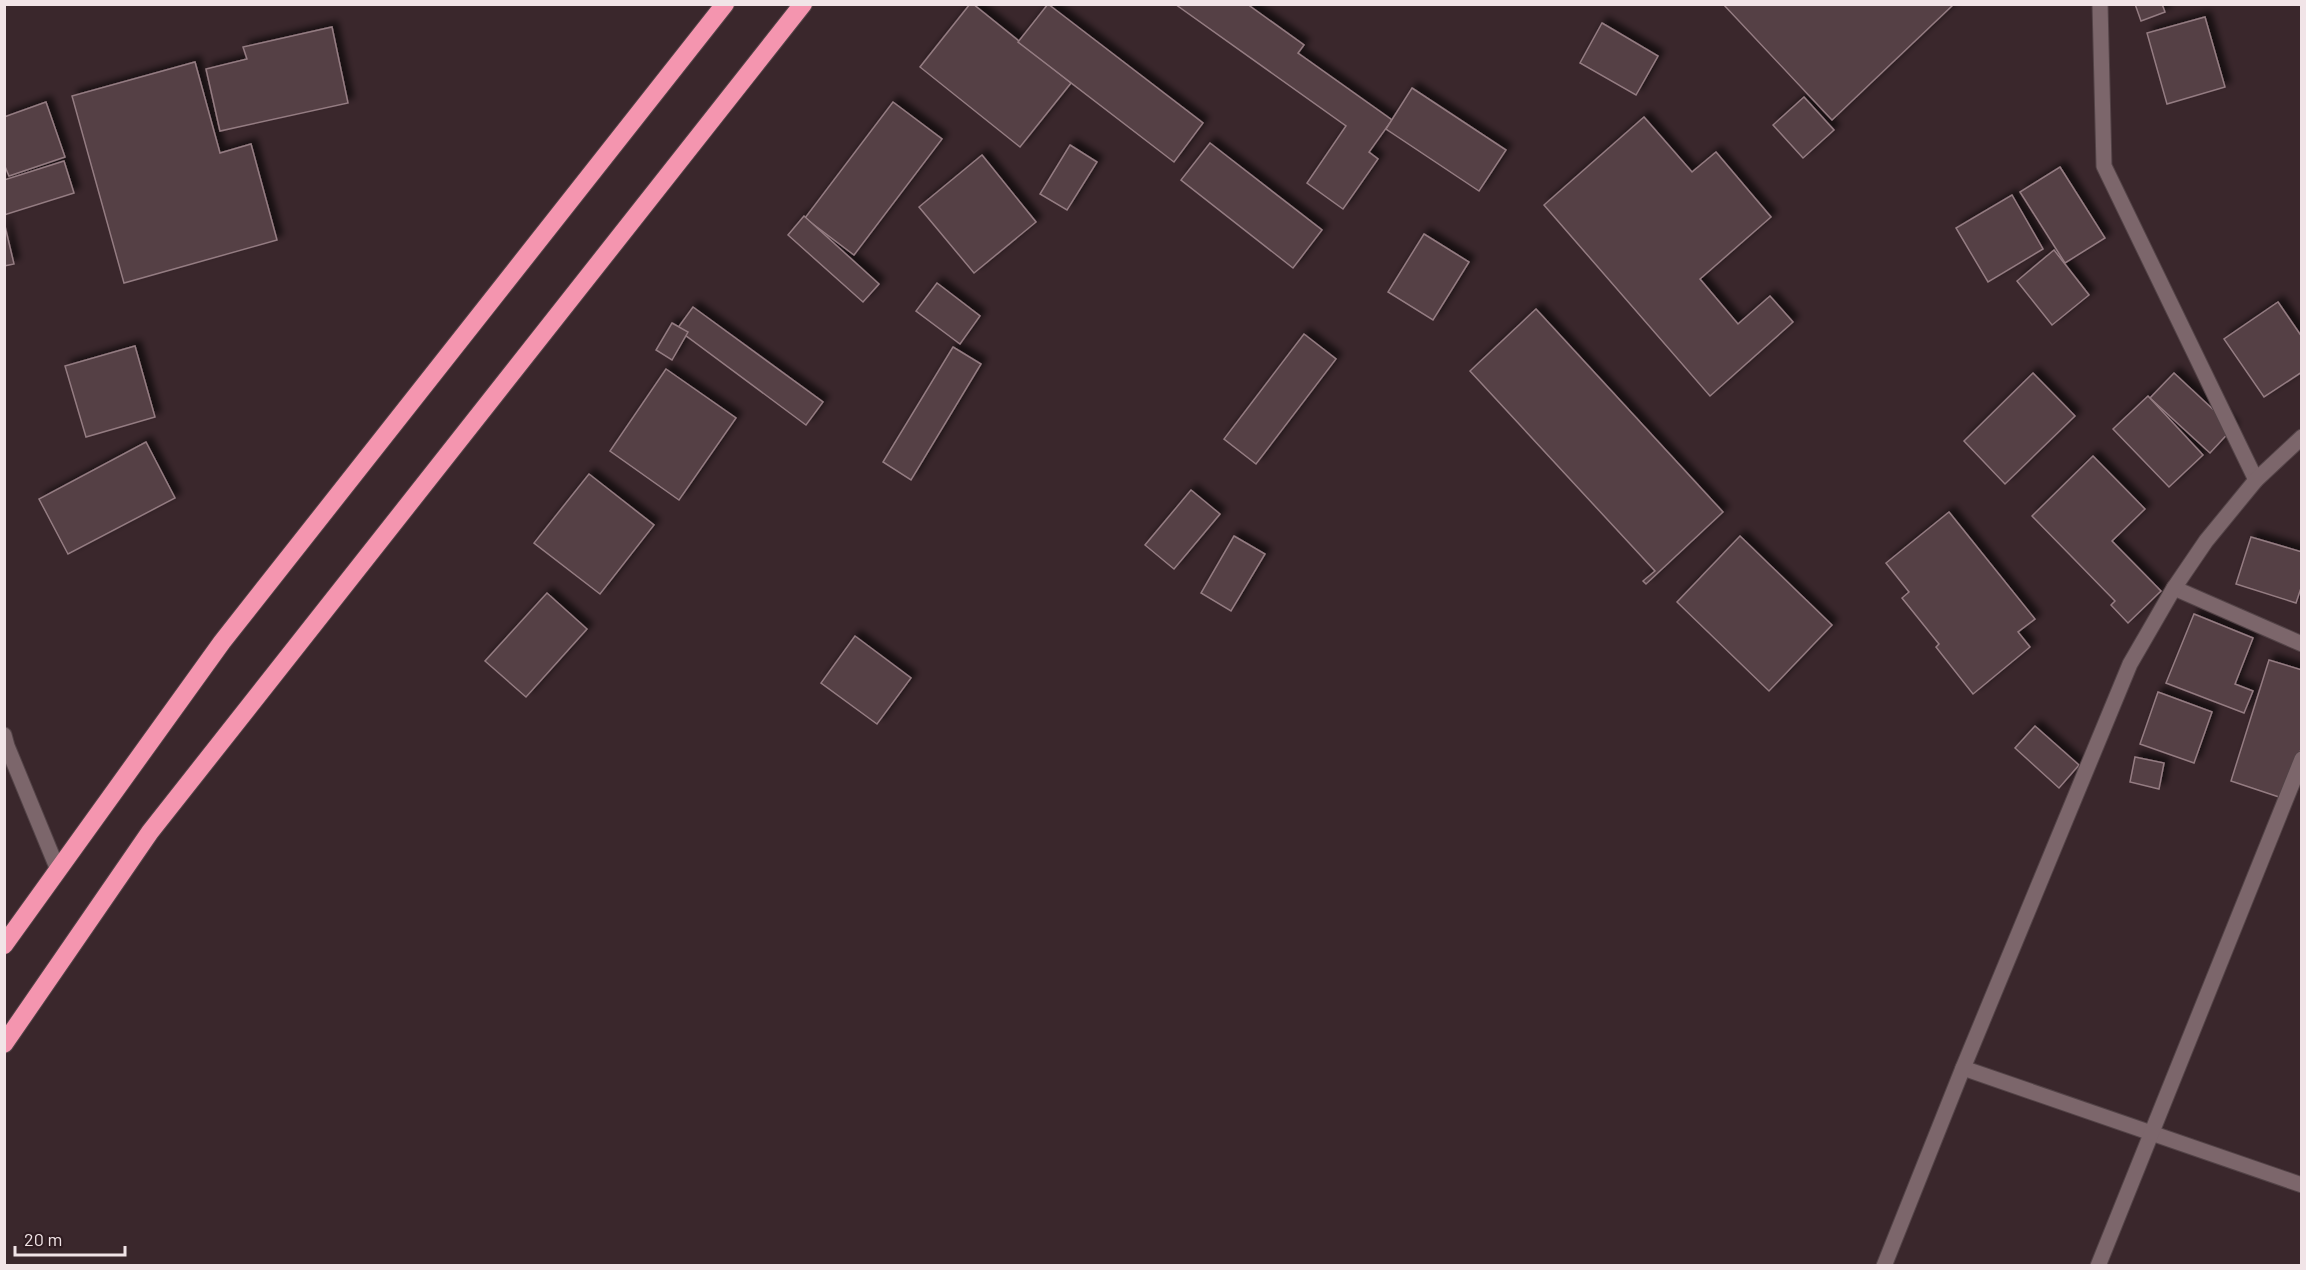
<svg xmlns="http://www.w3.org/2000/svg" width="2306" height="1270" font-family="Barlow,sans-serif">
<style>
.building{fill:#543f44;stroke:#947c82;stroke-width:1.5;filter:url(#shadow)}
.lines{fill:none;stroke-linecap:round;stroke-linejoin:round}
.street-casing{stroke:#534347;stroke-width:17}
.highway-casing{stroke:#534347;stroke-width:20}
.street{stroke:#7c666b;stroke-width:15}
.highway{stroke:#f495af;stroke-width:18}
</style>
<defs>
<filter id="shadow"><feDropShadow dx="5.5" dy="-5.5" stdDeviation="3" flood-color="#0009"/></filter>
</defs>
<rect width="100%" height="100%" fill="#3a272c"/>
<g class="building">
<polygon points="970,4 973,4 1071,83 1020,147 920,67"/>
<polygon points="1048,4 1203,123 1174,162 1018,42"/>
<polygon points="1175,4 1247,4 1304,45 1298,53 1392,120 1369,152 1378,159 1343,209 1307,183 1346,126"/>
<polygon points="1723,4 1954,4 1832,120"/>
<polygon points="2135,4 2162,4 2165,12 2141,21"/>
<polygon points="2205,17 2225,87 2167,104 2147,33"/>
<polygon points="1602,23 1658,56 1636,95 1580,63"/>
<polygon points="332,27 348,103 220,131 206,69 247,59 243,47"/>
<polygon points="195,62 220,153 251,144 277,240 124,283 72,96"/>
<polygon points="1412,88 1506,150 1479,191 1386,129"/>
<polygon points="1804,97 1834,130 1803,158 1773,125"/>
<polygon points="46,102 65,157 9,176 4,164 4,117"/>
<polygon points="893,102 942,139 854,255 805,218"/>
<polygon points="1644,117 1692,172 1716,152 1771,217 1700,279 1738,324 1770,296 1793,322 1710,396 1544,205"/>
<polygon points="1210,143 1322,230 1293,268 1181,180"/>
<polygon points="1070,145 1097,162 1067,210 1040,194"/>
<polygon points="982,155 1036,222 974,273 919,207"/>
<polygon points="64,161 74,193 4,215 4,180"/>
<polygon points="2060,167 2105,238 2065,263 2020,192"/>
<polygon points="2012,195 2043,249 1988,282 1956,228"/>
<polygon points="804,216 879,284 863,302 788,235"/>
<polygon points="4,222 14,264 4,266"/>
<polygon points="1424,234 1469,262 1433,320 1388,292"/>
<polygon points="2054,250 2089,295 2052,325 2017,281"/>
<polygon points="937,283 980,316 960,344 916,311"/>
<polygon points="2278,302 2302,337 2302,372 2264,397 2224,339"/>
<polygon points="693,307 823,402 806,425 677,329"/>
<polygon points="1536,309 1723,512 1646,584 1643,581 1655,571 1470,371"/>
<polygon points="672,323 688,332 672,360 656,350"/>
<polygon points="1304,334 1336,359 1256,464 1224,439"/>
<polygon points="135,346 155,417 86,437 65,366"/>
<polygon points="953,347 981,364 911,480 883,462"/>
<polygon points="666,369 736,418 679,500 610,451"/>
<polygon points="2033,373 2075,416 2005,484 1964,441"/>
<polygon points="2174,373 2233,428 2210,453 2150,398"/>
<polygon points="2148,396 2203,455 2169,487 2113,429"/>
<polygon points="146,442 175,498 68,554 39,499"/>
<polygon points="2093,456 2145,509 2112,541 2161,591 2128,623 2111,605 2115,601 2032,516"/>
<polygon points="589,474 654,525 600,594 534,543"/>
<polygon points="1191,490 1220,514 1174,569 1145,545"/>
<polygon points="1949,512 2035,619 2018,632 2030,647 1973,694 1936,647 1939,644 1902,598 1909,592 1886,563"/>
<polygon points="1234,536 1265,554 1231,611 1201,593"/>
<polygon points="1740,536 1832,625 1769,691 1677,602"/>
<polygon points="2251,537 2302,552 2302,585 2296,603 2236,584"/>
<polygon points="547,593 587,629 526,697 485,661"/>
<polygon points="2194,614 2253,638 2235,684 2253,691 2244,713 2166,683"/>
<polygon points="855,636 911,678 877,724 821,683"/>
<polygon points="2269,660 2302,670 2302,746 2285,799 2231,781"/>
<polygon points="2158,692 2212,712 2194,763 2140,744"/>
<polygon points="2035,726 2079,765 2059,788 2015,748"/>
<polygon points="2135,757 2164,763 2159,789 2130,782"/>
</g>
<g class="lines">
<defs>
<g id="street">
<polyline points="2100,4 2104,166 2256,480"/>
<polyline points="2174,588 2302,644"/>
<polyline points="4,735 7,746 58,870"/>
<polyline points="1963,1068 2302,1185"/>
<polyline points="1884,1266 1963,1068 2130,664 2174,588 2206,541 2256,480 2302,437"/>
<polyline points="2098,1266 2302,759"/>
</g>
<g id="highway">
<polyline points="4,945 222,642 725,4"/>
<polyline points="4,1044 150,832 803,4"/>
</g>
</defs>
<use href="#street" class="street-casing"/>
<use href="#highway" class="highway-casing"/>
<use href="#street" class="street"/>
<use href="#highway" class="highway"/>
</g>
<rect width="2306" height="1270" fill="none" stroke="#f1e4e7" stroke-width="12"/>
<path d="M15 1246v9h110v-9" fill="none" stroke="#f1e4e7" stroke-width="3"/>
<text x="24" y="1246" font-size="18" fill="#f1e4e7" stroke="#301d22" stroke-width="4.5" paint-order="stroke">20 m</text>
</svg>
